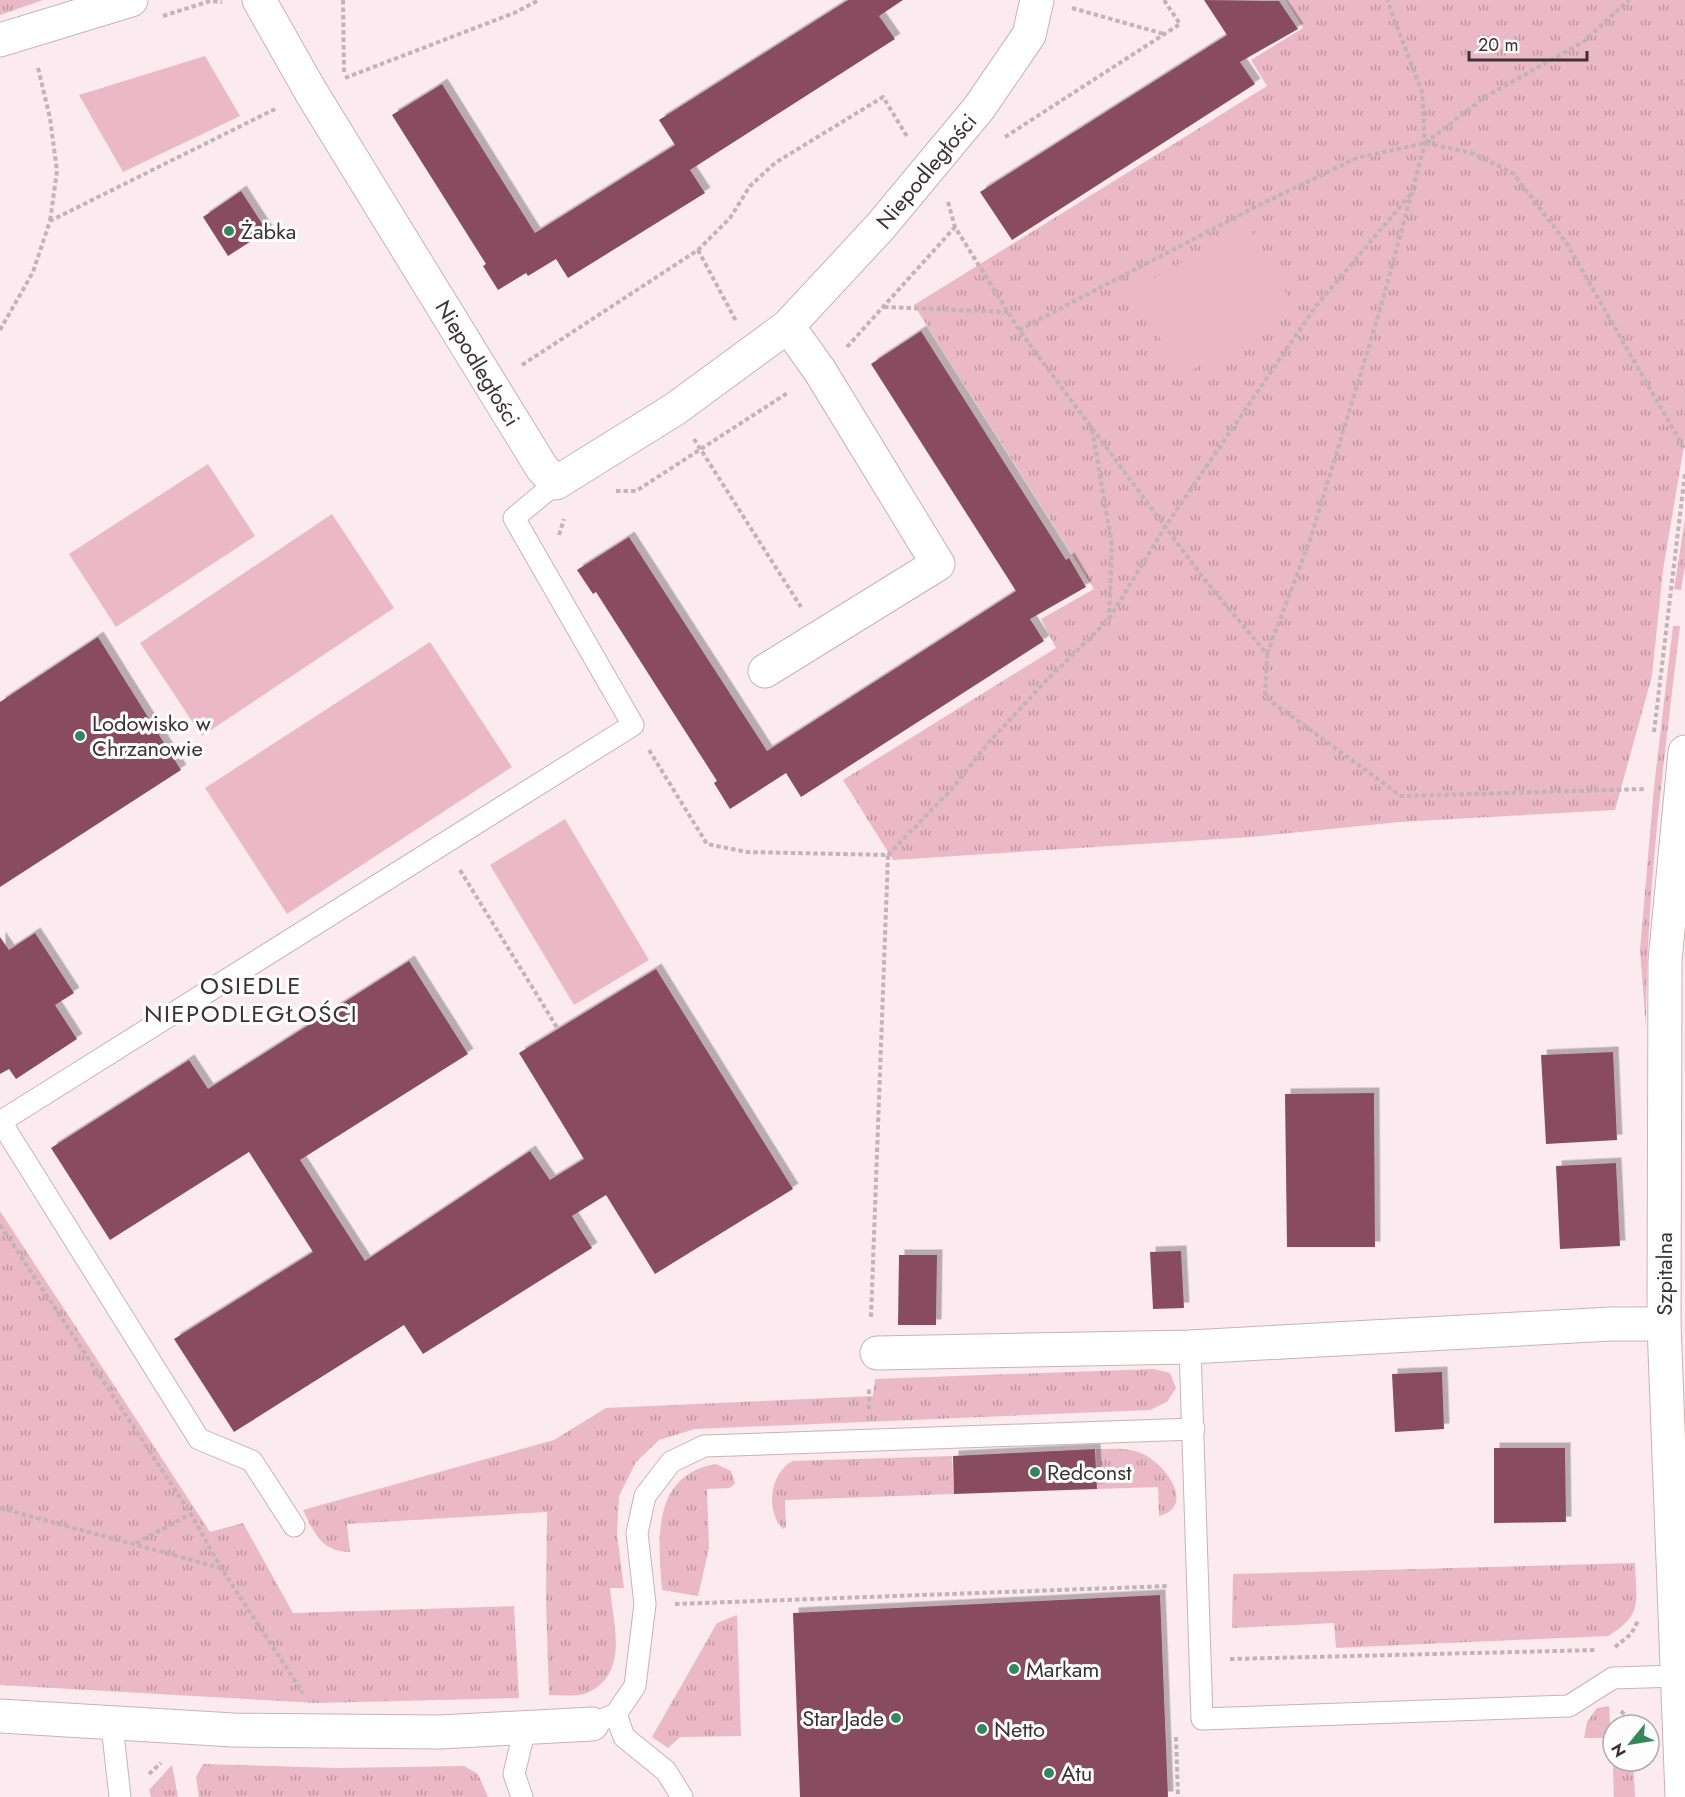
<svg xmlns="http://www.w3.org/2000/svg" width="1685" height="1797" font-family="Jost,sans-serif">
<style>
.grass{fill:url(#grass-tufts)}
.park{fill:#ebb8c7}
.building{fill:#894c60;filter:url(#shadow)}
.lines{fill:none;stroke-linecap:round;stroke-linejoin:round}
.lane-casing{stroke:#cab1b8;stroke-width:23}
.street-casing{stroke:#cab1b8;stroke-width:35}
.secondary-casing{stroke:#cab1b8;stroke-width:35}
.path{stroke:#c1b3b7;stroke-width:4;stroke-dasharray:4.5 3;stroke-linecap:butt}
.lane{stroke:#fff;stroke-width:21}
.street{stroke:#fff;stroke-width:33}
.secondary{stroke:#fff;stroke-width:33}
.poi-dot{fill:#33875a;stroke:#fdfdfd;stroke-width:2}
.labels{text-anchor:middle;dominant-baseline:central;stroke-width:6;stroke-linejoin:round;paint-order:stroke}
.street-label{font-size:22px;fill:#3c3235;stroke:#fdfdfd}
.poi-label{font-size:22px;fill:#3c3235;stroke:#fdfdfd;text-anchor:start}
.neighbourhood-label{font-size:24px;letter-spacing:1.5px;fill:#3c3235;stroke:#fdfdfd}
</style>
<defs>
<pattern id="grass-tufts" width="24" height="20" patternUnits="userSpaceOnUse" patternTransform="scale(1.5)"><rect width="24" height="20" fill="#ebb8c7"/><path d="M3 7l-1-3M5 7V3M7 7l1-3M15 17l-1-3M17 17v-4M19 17l1-3" fill="none" stroke="#c096a2"/></pattern>
<filter id="shadow"><feDropShadow dx="5.5" dy="-5.5" stdDeviation="0" flood-color="#0004"/></filter>
</defs>
<rect width="100%" height="100%" fill="#fbebf0"/>
<g class="grass">
<polygon points="0,0 43,0 0,15"/>
<polygon points="1286,0 1685,0 1685,440 1663,570 1652,676 1615,810 1400,822 1251,837 893,860 843,780 1056,648 1041,619 1094,589 914,305 1267,86 1251,60 1303,28"/>
<polygon points="1685,519 1685,566 1681,590 1674,589"/>
<path d="M1673 626H1680C1664 760 1646 893 1646 1028L1640 950 1654 787Z"/>
<polygon points="0,1211 210,1532 243,1523 293,1613 514,1606 519,1698 316,1703 0,1685"/>
<path d="M1154 1369 1170 1373 1176 1388 1167 1402 1150 1410 695 1429 659 1440 636 1462 619 1496 617 1534 624 1588H610C613 1625 630 1673 587 1693 577 1697 560 1695 549 1695L546 1601 547 1512 347 1524 350 1552C322 1552 314 1533 303 1510L554 1440 606 1408 873 1396 875 1379Z"/>
<path d="M1096 1449C1111 1449 1129 1447 1143 1454 1165 1464 1197 1506 1159 1516L1158 1487 1097 1489Z"/>
<path d="M952 1456 954 1494 785 1500 786 1527 783 1529C765 1511 770 1472 793 1461Z"/>
<path d="M716 1464 731 1471 735 1483 730 1488 707 1489 709 1548 698 1596 662 1590C658 1540 651 1475 716 1464Z"/>
<path d="M1635 1563C1636 1601 1644 1614 1608 1636L1336 1648 1334 1623 1232 1628 1233 1574Z"/>
<polygon points="737,1615 741,1736 680,1737 668,1748 652,1737 717,1623"/>
<polygon points="1609,1706 1610,1722 1613,1726 1613,1761 1633,1761 1635,1797 1614,1797 1612,1738 1584,1738 1587,1722 1597,1708"/>
<polygon points="203,1764 337,1768 464,1766 478,1774 488,1797 199,1797 196,1777"/>
<polygon points="172,1765 178,1797 151,1797 149,1790"/>
</g>
<g class="park">
<polygon points="205,56 240,116 123,172 79,95"/>
<polygon points="1248,225 1296,311 1181,376 1133,290"/>
<polygon points="208,464 255,536 116,627 69,554"/>
<polygon points="332,514 394,608 202,736 140,643"/>
<polygon points="430,642 512,767 287,914 205,788"/>
<polygon points="565,819 649,960 574,1005 490,865"/>
</g>
<g class="building">
<polygon points="848,0 903,0 879,16 895,39 690,170 705,193 568,278 556,259 528,276 526,273 498,290 483,266 486,264 392,115 442,84 535,233 675,145 659,120"/>
<polygon points="1204,0 1279,1 1298,29 1240,62 1255,84 1012,240 980,192 1227,35"/>
<polygon points="241,191 267,231 228,256 203,217"/>
<polygon points="921,331 1066,560 1069,558 1086,587 1030,619 1044,641 801,797 786,773 730,809 714,783 717,781 596,592 593,594 577,570 629,537 767,751 1013,593 1016,591 871,364"/>
<polygon points="98,637 181,770 0,887 0,702"/>
<polygon points="35,933 74,993 55,1005 77,1039 16,1079 9,1069 0,1074 0,937 9,950"/>
<polygon points="409,961 468,1054 300,1160 365,1261 530,1151 550,1180 584,1159 519,1053 656,969 793,1189 655,1274 606,1195 572,1216 592,1248 423,1354 404,1325 234,1432 174,1339 313,1252 249,1152 110,1240 51,1148 189,1060 208,1089"/>
<polygon points="1613,1052 1617,1140 1546,1144 1541,1055"/>
<polygon points="1374,1093 1375,1247 1287,1247 1285,1094"/>
<polygon points="1616,1163 1620,1246 1560,1249 1556,1166"/>
<polygon points="1181,1251 1184,1308 1153,1309 1150,1252"/>
<polygon points="899,1255 937,1255 936,1325 898,1325"/>
<polygon points="1442,1372 1444,1429 1395,1432 1392,1374"/>
<polygon points="1494,1448 1565,1448 1566,1522 1494,1523"/>
<polygon points="1095,1449 1097,1489 954,1494 953,1456"/>
<polygon points="1160,1595 1168,1797 800,1797 793,1613"/>
</g>
<g class="lines">
<defs>
<g id="lane">
<polyline points="0,1122 633,725 514,518 556,483"/>
<polyline points="1,1122 199,1439 252,1461 294,1526"/>
<polyline points="1190,1347 1202,1719 1569,1706 1613,1678 1678,1676"/>
<polyline points="616,1714 624,1737 666,1771 682,1797"/>
<polyline points="592,1724 616,1714 635,1686 645,1604 637,1533 645,1496 671,1462 704,1446 1194,1429"/>
<polyline points="112,1725 120,1797"/>
<polyline points="522,1797 514,1774 525,1728"/>
</g>
<g id="street">
<polyline points="259,0 311,92 542,468 556,483 675,409 788,326 880,227 979,108 1029,35 1037,0"/>
<polyline points="0,40 131,0"/>
<polyline points="765,671 938,564 820,371 788,326"/>
<polyline points="877,1353 1190,1347 1611,1324 1664,1324"/>
<polyline points="0,1716 233,1730 440,1732 592,1724"/>
</g>
<polyline id="secondary" points="1682,1797 1664,1324 1665,961 1685,752"/>
</defs>
<use href="#lane" class="lane-casing"/>
<use href="#street" class="street-casing"/>
<use href="#secondary" class="secondary-casing"/>
<g class="path">
<polyline points="343,0 344,72"/>
<polyline points="1072,8 1164,34"/>
<polyline points="163,16 210,1 222,2"/>
<polyline points="38,68 50,118 57,171 50,221"/>
<polyline points="345,78 514,13 539,0"/>
<polyline points="1005,137 1180,24 1164,0"/>
<polyline points="1425,143 1485,97 1583,42 1629,0"/>
<polyline points="948,202 955,227 1019,330 1204,579 1267,654 1265,697 1401,796 1644,789"/>
<polyline points="698,250 736,321"/>
<polyline points="884,307 1008,312"/>
<polyline points="0,330 33,272 50,221 277,108"/>
<polyline points="1019,330 1253,208 1357,158 1425,143 1472,153 1513,173 1567,244 1685,450"/>
<polyline points="847,347 955,227"/>
<polyline points="522,365 698,250 730,218 750,186 775,163 883,97 908,138"/>
<polyline points="694,439 801,607"/>
<polyline points="616,491 636,491 789,392"/>
<polyline points="559,535 564,519"/>
<polyline points="1109,619 1165,527 1316,306 1410,195"/>
<polyline points="1267,654 1310,540 1380,310 1425,143 1422,92 1387,0"/>
<polyline points="1654,732 1685,473"/>
<polyline points="649,750 707,844 747,852 888,855 871,1317"/>
<polyline points="888,855 950,791 990,741 1043,684 1109,619 1112,545 1092,429"/>
<polyline points="460,870 558,1029"/>
<polyline points="0,1225 191,1514 221,1568 303,1693"/>
<polyline points="869,1409 869,1389"/>
<polyline points="0,1508 221,1568"/>
<polyline points="136,1543 191,1514"/>
<polyline points="675,1604 1169,1586"/>
<polyline points="1615,1647 1631,1634 1638,1621"/>
<polyline points="1230,1659 1597,1650"/>
<polyline points="1621,1711 1635,1725"/>
<polyline points="1176,1737 1178,1797"/>
<polyline points="149,1774 161,1763"/>
</g>
<use href="#lane" class="lane"/>
<use href="#street" class="street"/>
<use href="#secondary" class="secondary"/>
</g>
<g class="poi-dot">
<circle cx="229" cy="231" r="6"/>
<circle cx="80" cy="736" r="6"/>
<circle cx="1035" cy="1472" r="6"/>
<circle cx="1014" cy="1669" r="6"/>
<circle cx="896" cy="1718" r="6"/>
<circle cx="982" cy="1729" r="6"/>
<circle cx="1049" cy="1773" r="6"/>
</g>
<g class="labels">
<g class="street-label">
<text transform="translate(926 171) rotate(-50)">Niepodległości</text>
<text transform="translate(478 363) rotate(59)">Niepodległości</text>
<text transform="translate(1664 1274) rotate(-90)">Szpitalna</text>
</g>
<g class="poi-label">
<text x="241" y="231">Żabka</text>
<text x="92" y="723">Lodowisko w<tspan x="92" dy="25">Chrzanowie</tspan></text>
<text x="1047" y="1472">Redconst</text>
<text x="1026" y="1669">Markam</text>
<text x="884" y="1718" text-anchor="end">Star Jade</text>
<text x="994" y="1729">Netto</text>
<text x="1061" y="1773">Atu</text>
</g>
<g class="neighbourhood-label">
<text x="251" y="985">OSIEDLE<tspan x="251" dy="28">NIEPODLEGŁOŚCI</tspan></text>
</g>
</g>
<g transform="translate(1631 1743) rotate(240)"><circle r="28" fill="#fdfdfd" stroke="#b0acad" stroke-width="1.5"/>
<path d="M0-4.5L10 22L0 15L-10 22Z" fill="#33875a"/>
<text y="-9" font-size="16" font-weight="bold" text-anchor="middle" fill="#3c3235">N</text>
</g>
<path d="M1469 51v9h118v-9" fill="none" stroke="#3c3235" stroke-width="3"/>
<text x="1478" y="51" font-size="18" fill="#3c3235" stroke="#fdfdfd" stroke-width="4.5" paint-order="stroke">20 m</text>
</svg>
